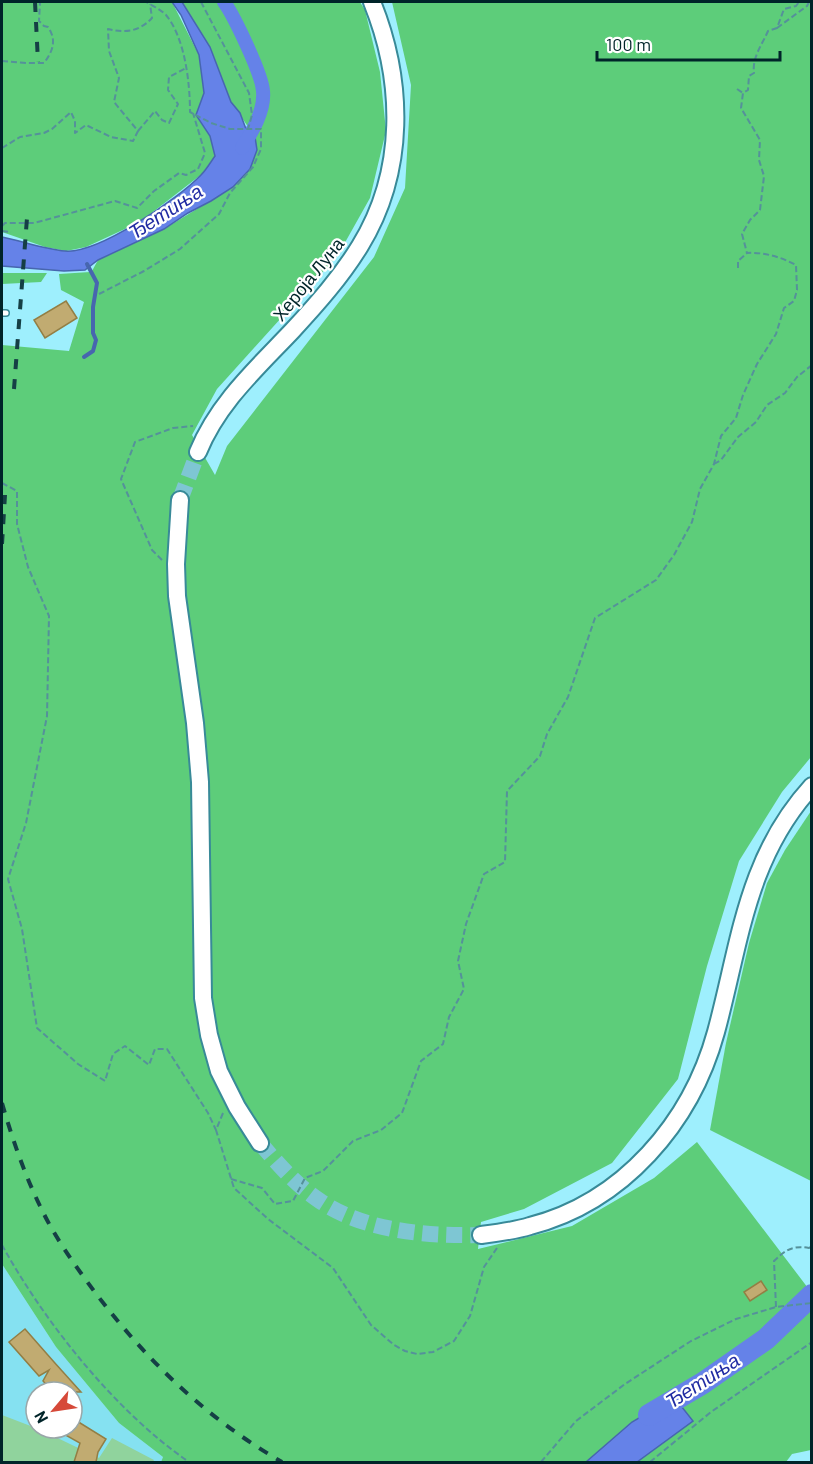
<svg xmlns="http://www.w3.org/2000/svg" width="813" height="1464" font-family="Barlow,sans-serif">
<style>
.built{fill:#85e1f1;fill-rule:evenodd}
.green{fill:#90d39d}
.forest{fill:#5dcd7a}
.water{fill:#6582e8;stroke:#4766af;stroke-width:1.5}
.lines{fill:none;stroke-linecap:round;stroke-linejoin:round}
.stream{stroke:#4766af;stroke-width:4}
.canal{stroke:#6582e8;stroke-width:14}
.river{stroke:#6582e8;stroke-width:22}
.building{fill:#c1ab71;stroke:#937e44;stroke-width:1.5}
.primary-tunnel{stroke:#7ec6d3;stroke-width:16;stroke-dasharray:16 8;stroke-linecap:butt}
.service-casing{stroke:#388a98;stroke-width:8}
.primary-casing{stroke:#388a98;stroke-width:20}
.path{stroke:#55919a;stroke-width:2;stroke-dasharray:6 3;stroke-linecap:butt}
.service{stroke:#fff;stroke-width:5}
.primary{stroke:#fff;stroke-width:16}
.rail{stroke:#153f45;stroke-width:4;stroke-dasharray:10 10;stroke-linecap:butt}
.labels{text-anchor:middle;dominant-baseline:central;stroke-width:4.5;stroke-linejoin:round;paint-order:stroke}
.street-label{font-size:18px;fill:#002429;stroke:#fff}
.water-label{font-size:20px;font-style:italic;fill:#212ca3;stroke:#fff}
</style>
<rect width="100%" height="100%" fill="#9eeffd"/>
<path class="built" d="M2 1264 56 1347 119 1423 163 1457 161 1462H2ZM36 1392H72V1428H36Z"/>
<polygon class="green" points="2,1415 41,1430 99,1458 112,1438 154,1460 153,1462 2,1462"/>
<g class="forest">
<polygon points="2,2 172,2 199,55 204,93 196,115 210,136 215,156 202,174 140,222 86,247 66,251 45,247 2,232"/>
<polygon points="182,2 360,2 365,10 380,72 386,131 370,198 338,255 217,389 192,435 215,475 227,446 374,257 405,188 411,85 392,2 811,2 811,757 782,792 739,861 707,966 678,1079 612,1163 524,1209 481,1222 478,1249 572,1226 654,1178 697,1142 811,1292 811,1450 792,1454 786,1462 161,1462 163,1457 119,1423 56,1347 2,1264 2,345 69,351 84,302 61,290 59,274 90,272 94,278 92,271 98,260 164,229 233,187 255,137 231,102 210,47"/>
<polygon points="2,273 47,273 41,282 2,284"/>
<polygon points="811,811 811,1181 710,1130 726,1043 749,943 767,883 785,850"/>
</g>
<g class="water">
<path d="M172 2H182L210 47 231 102 240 113 246 129 255 137 257 150 250 169 233 187 211 201 188 213 164 229 98 260 85 270 64 271 2 266V237C22 241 44 249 65 251 98 254 178 199 201 175 206 170 210 163 215 156L210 136 196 115 204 93 199 55 181 15Z"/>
<polygon points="674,1397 693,1421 637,1462 586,1462 632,1422"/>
</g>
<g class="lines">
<polyline class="stream" points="84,357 93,351 96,340 93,333 93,307 97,283 87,264"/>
<path class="canal" d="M224 2C234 16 262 74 263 91 265 111 252 132 242 148"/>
<polyline class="river" points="649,1415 703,1383 766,1339 812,1295"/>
</g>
<g class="building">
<polygon points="66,301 77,318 45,338 34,320"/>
<polygon points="761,1281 767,1290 750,1301 744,1292"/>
<polygon points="25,1329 54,1362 81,1392 53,1392 43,1381 49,1370 39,1376 9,1342"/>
<polygon points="72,1418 106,1439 98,1452 96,1462 74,1462 80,1443 53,1428 72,1428"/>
</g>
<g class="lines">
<g class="primary-tunnel">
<polyline points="180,500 198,452"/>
<path d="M260 1143C278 1164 296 1185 320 1201 366 1232 427 1236 481 1235"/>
</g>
<defs>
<polyline id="service" points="2,313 6,313"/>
<g id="primary">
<path d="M198 452C218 403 256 369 292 331 317 304 341 277 360 246 406 171 404 81 372 2"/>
<polyline points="180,500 176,564 177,596 195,723 200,782 203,998 209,1035 219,1071 237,1107 260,1143"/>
<path d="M481 1235C497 1233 514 1231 530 1226 623 1202 691 1123 716 1032 740 944 746 858 812 786"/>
</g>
</defs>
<use href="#service" class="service-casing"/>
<use href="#primary" class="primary-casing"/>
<g class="path">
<polyline points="201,2 249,93 252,115 248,129"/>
<polyline points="777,28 807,6 809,2"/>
<path d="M2 61 27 63H44C53 51 57 40 48 27L44 26 39 21 40 2"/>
<polyline points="737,89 743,93"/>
<polyline points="138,131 155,111 162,120 169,123 178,104 168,90 169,77 186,68"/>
<path d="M2 148 20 137 44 133 52 129 71 112 75 121V133L86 125 111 137 133 141 138 131 114 102 119 78 109 51 108 29C125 33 139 32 152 18L150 4"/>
<polyline points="2,226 5,223 34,223 115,201 137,208 154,191 179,173 186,175 198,169 205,153 193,113"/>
<polyline points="2,231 11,232"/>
<polyline points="738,268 738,261 747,253"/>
<path d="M99 294 144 271 180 249 219 214 230 193 253 167 261 149V129H230L211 123 190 112C190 83 185 38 166 15 160 9 153 6 146 2"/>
<polyline points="714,464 721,460 738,437 756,422 767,405 785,393 797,377 812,365"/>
<polyline points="2,483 17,491 17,524 28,567 49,616 47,716 26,823 8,879 22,929 37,1028 78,1064 105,1081 113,1054 125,1046 149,1065 155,1049 167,1049 208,1113 216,1130"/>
<polyline points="162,560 152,550 121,479 135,442 173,428 193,426"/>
<polyline points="223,1113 216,1130 234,1188 268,1219 333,1268 371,1325 394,1345 405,1351 417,1354 433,1352 454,1341 470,1316 484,1267 497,1248"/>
<path d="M231 1179 262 1188 275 1204 293 1201 305 1178 323 1171 353 1141 381 1130 402 1113 421 1061 443 1044 449 1017 464 989 458 961 466 924 484 874 505 862 507 791 540 756 547 734 568 697 595 618 656 580 674 555 692 522 700 489 714 464 721 436 736 418 743 395 757 364 776 334 784 308 794 301 797 290 796 265C781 257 764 252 747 253L742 234 750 220 760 210 764 176 759 160 760 140 741 108 743 93 748 90 749 76 754 73C752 57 762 45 768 31L777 28 784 9 796 6 799 2"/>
<path d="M2 1245C45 1323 116 1412 189 1462"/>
<path d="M776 1307 774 1261C785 1250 793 1245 809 1248L812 1246"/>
<polyline points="541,1462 576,1421 625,1384 691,1341 736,1319 776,1307 812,1303"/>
<polyline points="650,1462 711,1412 812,1342"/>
</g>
<use href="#service" class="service"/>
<use href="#primary" class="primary"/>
<g class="rail">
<polyline points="35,2 38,62"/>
<polyline points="14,389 27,218"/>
<polyline points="2,544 5,495"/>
<path d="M2 1103C12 1138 24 1173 40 1206 54 1236 74 1264 94 1291 147 1361 206 1418 282 1462"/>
</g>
</g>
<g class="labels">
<g class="street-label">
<text transform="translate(308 279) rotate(-51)">Хероја Луна</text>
</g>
<g class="water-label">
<text transform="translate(165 211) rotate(-33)">Ђетиња</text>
<text transform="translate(702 1380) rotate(-33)">Ђетиња</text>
</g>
</g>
<rect width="813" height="1464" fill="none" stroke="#002429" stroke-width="6"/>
<g transform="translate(54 1410) rotate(241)"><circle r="28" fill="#ffffff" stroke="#99a7a9" stroke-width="1.5"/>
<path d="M0-4.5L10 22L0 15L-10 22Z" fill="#d64939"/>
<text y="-9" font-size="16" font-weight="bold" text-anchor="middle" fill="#002429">N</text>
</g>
<path d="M597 51v9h183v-9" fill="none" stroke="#002429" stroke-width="3"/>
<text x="606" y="51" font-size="18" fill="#002429" stroke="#ffffff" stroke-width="4.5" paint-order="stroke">100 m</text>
</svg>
